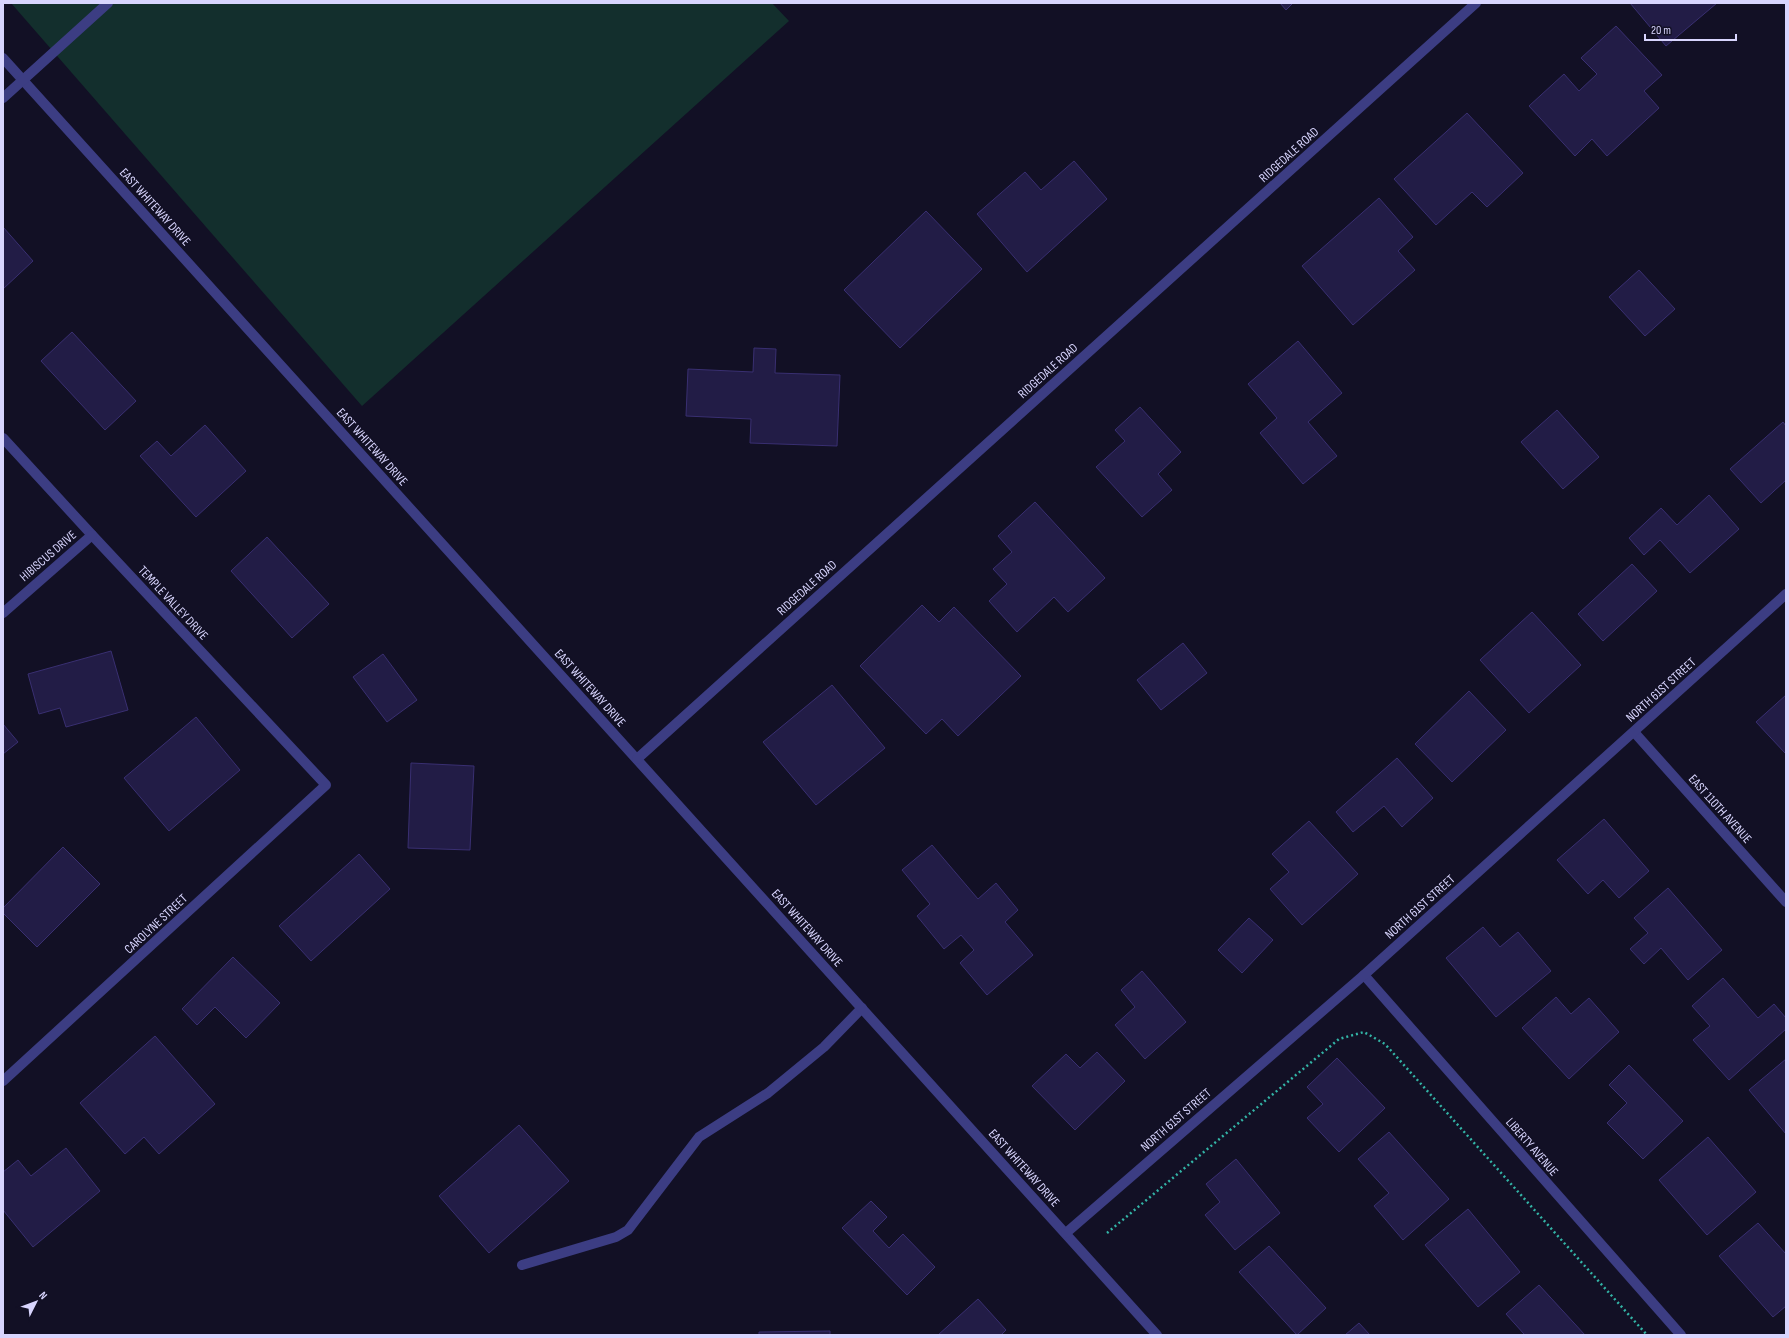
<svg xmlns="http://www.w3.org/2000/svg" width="1789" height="1338" font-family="'Sofia Sans Condensed',sans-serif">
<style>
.green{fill:#132f2d}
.building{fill:#221c46;stroke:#392f71}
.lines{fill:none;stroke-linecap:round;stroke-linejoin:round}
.path{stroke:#33b4a6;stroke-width:2.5;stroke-dasharray:2 3;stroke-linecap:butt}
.lane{stroke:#3c3d83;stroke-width:10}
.street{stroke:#3c3d83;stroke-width:10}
.labels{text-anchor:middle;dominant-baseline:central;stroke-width:3;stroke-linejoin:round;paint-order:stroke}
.street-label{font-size:13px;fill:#d8d5fe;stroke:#121025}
</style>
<rect width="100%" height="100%" fill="#121025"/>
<polygon class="green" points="11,3 772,3 789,21 362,406"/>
<g class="building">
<polygon points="1280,3 1293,3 1286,10"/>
<polygon points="1630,3 1717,3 1666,46"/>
<polygon points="1616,26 1662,75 1644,91 1659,108 1607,156 1592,139 1575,156 1529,106 1564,74 1579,91 1597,74 1581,58"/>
<polygon points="1467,113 1523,173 1487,207 1472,192 1436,225 1394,179"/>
<polygon points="1074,161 1107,199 1027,272 977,214 1025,172 1041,190"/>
<polygon points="1379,198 1413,237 1398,251 1415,270 1353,325 1302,266"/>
<polygon points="926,211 982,269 900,348 844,290"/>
<polygon points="3,227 33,261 3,289"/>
<polygon points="1639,270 1675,309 1645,336 1609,297"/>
<polygon points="72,332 136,401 105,430 41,361"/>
<polygon points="1298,341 1342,393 1308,422 1337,456 1303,484 1260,433 1277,418 1248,384"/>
<polygon points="754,348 776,349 775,373 840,375 837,446 750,443 751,419 686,416 688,369 753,372"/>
<polygon points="1140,407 1181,452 1158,474 1172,490 1142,517 1096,467 1125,441 1115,430"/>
<polygon points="1557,410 1599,457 1563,489 1521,442"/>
<polygon points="1783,422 1786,426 1786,480 1761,503 1730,469"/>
<polygon points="205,425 246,471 196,517 140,456 157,441 171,456"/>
<polygon points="1709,495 1739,529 1690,573 1660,540 1644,555 1629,538 1661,508 1677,525"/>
<polygon points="1035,502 1105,578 1068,612 1054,597 1017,632 989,601 1007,584 993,569 1012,552 998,536"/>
<polygon points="267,537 329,604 292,638 231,571"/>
<polygon points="1632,564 1657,591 1603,641 1578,614"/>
<polygon points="922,605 939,622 954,607 1021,676 958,736 942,719 926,734 860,666"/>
<polygon points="1532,612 1581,665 1529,713 1480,660"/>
<polygon points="1183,643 1207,673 1161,710 1137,680"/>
<polygon points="111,651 128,710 66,727 60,708 39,714 28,674"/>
<polygon points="383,654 417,700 387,722 353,677"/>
<polygon points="832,685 885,748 816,805 763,742"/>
<polygon points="1469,691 1506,730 1452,782 1415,744"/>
<polygon points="1786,695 1786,753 1785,753 1756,722"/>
<polygon points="196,717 240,770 169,831 124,778"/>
<polygon points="3,724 18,742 3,754"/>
<polygon points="1397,758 1433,798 1402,827 1384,806 1353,832 1336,812"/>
<polygon points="411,763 474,766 470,850 408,848"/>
<polygon points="1604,819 1649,871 1619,898 1603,880 1588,894 1557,860"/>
<polygon points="1309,821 1358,874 1302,925 1270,889 1289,872 1272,854"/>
<polygon points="932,845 978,899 996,883 1018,910 1005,922 1033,955 987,995 960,963 974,950 961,935 944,949 917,916 930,904 902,870"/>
<polygon points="63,847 100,884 37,947 3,913 3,908"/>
<polygon points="359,854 390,889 311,961 279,926"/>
<polygon points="1668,888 1722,950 1688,980 1661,948 1644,964 1630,949 1648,933 1634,918"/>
<polygon points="1249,918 1273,940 1242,973 1218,950"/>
<polygon points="1483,927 1500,947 1518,932 1551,971 1496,1017 1446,958"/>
<polygon points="233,957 280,1003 246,1038 215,1007 197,1025 182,1009"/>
<polygon points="1142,971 1186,1022 1145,1059 1115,1025 1135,1007 1121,990"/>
<polygon points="1723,978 1758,1018 1774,1004 1786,1018 1786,1029 1729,1080 1693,1040 1710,1026 1692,1006"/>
<polygon points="1556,997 1571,1014 1589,998 1619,1032 1569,1079 1522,1028"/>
<polygon points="155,1036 215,1104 159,1154 144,1137 125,1154 80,1103"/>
<polygon points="1097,1052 1125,1081 1075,1130 1032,1086 1066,1054 1080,1068"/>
<polygon points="1337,1058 1385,1108 1339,1152 1307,1118 1323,1104 1307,1087"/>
<polygon points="1786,1059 1786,1134 1749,1090"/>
<polygon points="1629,1065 1683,1121 1643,1159 1607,1123 1627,1103 1609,1085"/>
<polygon points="519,1125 569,1181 489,1253 439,1196"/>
<polygon points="1389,1132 1449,1199 1403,1240 1374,1206 1389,1193 1358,1159"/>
<polygon points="1708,1137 1756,1192 1707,1235 1659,1180"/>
<polygon points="66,1148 100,1191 33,1247 3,1210 3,1172 18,1160 31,1176"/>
<polygon points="1236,1159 1280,1213 1235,1250 1205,1215 1220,1202 1206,1184"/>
<polygon points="871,1201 887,1217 873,1231 889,1248 903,1234 935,1267 907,1295 842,1228"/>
<polygon points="1468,1209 1520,1272 1478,1307 1425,1245"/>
<polygon points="1758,1223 1786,1254 1786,1306 1773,1317 1719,1256"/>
<polygon points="1269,1246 1326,1308 1297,1335 1239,1272"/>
<polygon points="1539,1285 1585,1335 1523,1335 1524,1334 1506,1314"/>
<polygon points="978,1299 1006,1330 1001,1335 938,1335"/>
<polygon points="1359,1323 1370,1335 1345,1335"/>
<polygon points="830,1331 830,1335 759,1335 759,1332"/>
</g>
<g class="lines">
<polyline class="path" points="1107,1233 1339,1039 1364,1032 1385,1044 1647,1335"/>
<polyline class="lane" points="522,1265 616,1237 628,1230 699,1137 768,1093 824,1047 862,1008"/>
<g class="street">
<polyline points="3,58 1157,1335"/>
<polyline points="3,98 108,3"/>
<polyline points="3,438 92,535 326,785 3,1081"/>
<polyline points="3,613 92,535"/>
<polyline points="1634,732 1786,902"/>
<polyline points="637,759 1476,3"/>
<polyline points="1364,975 1681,1335"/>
<polyline points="1066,1233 1364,975 1786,594"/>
</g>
</g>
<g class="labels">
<g class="street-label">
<text transform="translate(1289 155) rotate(-42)">RIDGEDALE ROAD</text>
<text transform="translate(155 207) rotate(48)">EAST WHITEWAY DRIVE</text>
<text transform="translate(1048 371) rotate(-42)">RIDGEDALE ROAD</text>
<text transform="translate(372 447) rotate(48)">EAST WHITEWAY DRIVE</text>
<text transform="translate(48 556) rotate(-41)">HIBISCUS DRIVE</text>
<text transform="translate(807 588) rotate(-42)">RIDGEDALE ROAD</text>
<text transform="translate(173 603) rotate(47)">TEMPLE VALLEY DRIVE</text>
<text transform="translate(590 688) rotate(48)">EAST WHITEWAY DRIVE</text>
<text transform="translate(1661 690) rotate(-42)">NORTH 61ST STREET</text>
<text transform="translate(1720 809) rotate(48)">EAST 110TH AVENUE</text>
<text transform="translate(1420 907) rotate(-42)">NORTH 61ST STREET</text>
<text transform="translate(156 924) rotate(-43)">CAROLYNE STREET</text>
<text transform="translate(807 928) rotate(48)">EAST WHITEWAY DRIVE</text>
<text transform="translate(1176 1120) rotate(-41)">NORTH 61ST STREET</text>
<text transform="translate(1532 1147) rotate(49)">LIBERTY AVENUE</text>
<text transform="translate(1024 1168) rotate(48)">EAST WHITEWAY DRIVE</text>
</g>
</g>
<rect width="1789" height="1338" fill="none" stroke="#d8d5fe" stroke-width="8"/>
<g transform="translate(36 1302) rotate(48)" stroke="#121025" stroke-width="3" paint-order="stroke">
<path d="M0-3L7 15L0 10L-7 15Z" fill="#d8d5fe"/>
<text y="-6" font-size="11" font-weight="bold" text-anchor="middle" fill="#d8d5fe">N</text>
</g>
<path d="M1645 34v6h91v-6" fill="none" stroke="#d8d5fe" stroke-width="2"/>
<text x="1651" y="34" font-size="12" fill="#d8d5fe" stroke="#121025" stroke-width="3" paint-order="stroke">20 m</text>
</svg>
